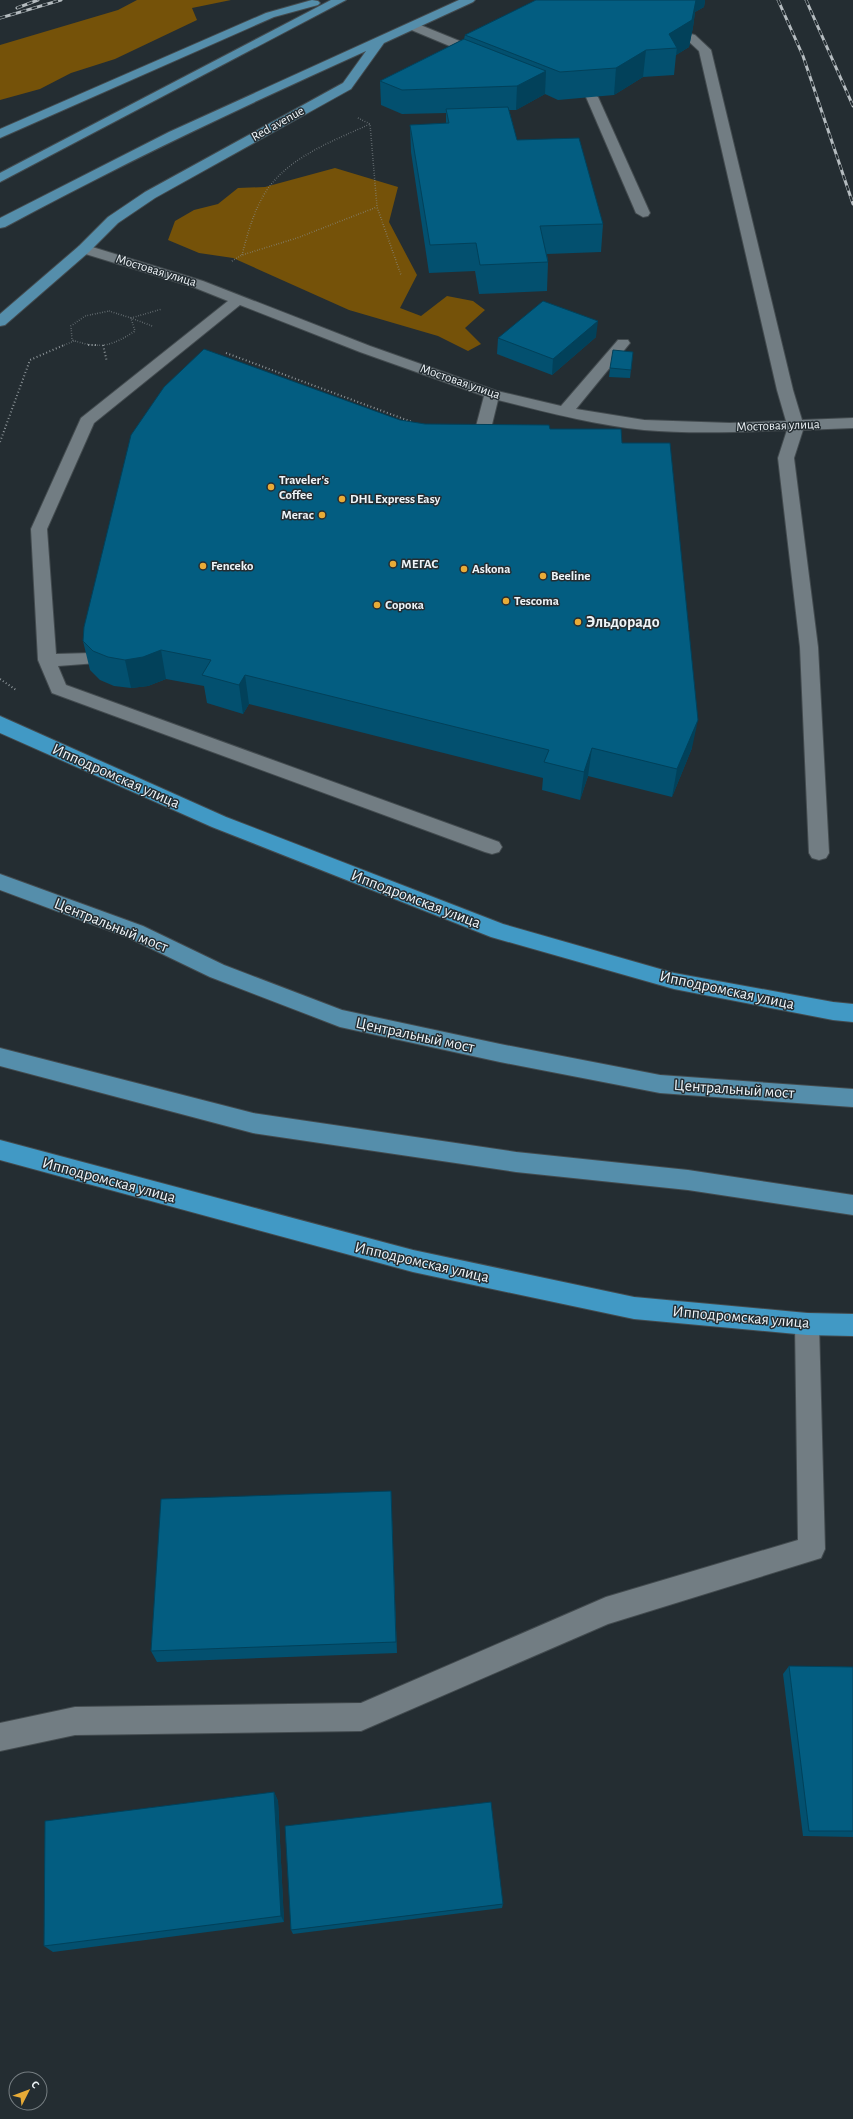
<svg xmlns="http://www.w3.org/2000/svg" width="853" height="2119" font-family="'Alegreya Sans',sans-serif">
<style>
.forest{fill:#755209}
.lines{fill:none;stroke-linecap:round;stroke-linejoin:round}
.minor-casing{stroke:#434b4f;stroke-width:2}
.major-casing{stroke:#434b4f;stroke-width:2}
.highway-casing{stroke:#434b4f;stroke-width:2}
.path-far1{stroke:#8c9498;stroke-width:1.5;stroke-dasharray:0.5 2;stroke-linecap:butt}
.path{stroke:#8c9498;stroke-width:2;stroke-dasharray:1 2.5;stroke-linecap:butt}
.minor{fill:#727d83;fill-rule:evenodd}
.major{fill:#558eab;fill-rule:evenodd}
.highway{fill:#4199c5;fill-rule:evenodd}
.rail-casing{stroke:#b4bbbf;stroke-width:3}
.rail{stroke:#242d32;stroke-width:2;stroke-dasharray:5.5;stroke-linecap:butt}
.wall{fill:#03506f}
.shaded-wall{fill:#02415a}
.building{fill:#035d81;stroke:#02415a}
.poi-dot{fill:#e8ab37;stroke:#242d32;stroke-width:1.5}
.labels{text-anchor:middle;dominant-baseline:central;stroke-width:3;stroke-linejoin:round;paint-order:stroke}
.far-street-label{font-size:13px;fill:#eef4f8;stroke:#242d32}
.far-poi-label{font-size:13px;font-weight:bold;fill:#eef4f8;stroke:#242d32;text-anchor:start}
.poi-label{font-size:16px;font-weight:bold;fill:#eef4f8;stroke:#242d32;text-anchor:start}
.street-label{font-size:16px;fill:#eef4f8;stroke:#242d32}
</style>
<rect width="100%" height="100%" fill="#242d32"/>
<g class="forest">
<polygon points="137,0 231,0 192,8 197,20 115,59 71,73 40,89 0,100 0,45 118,10"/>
<polygon points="335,168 398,187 389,222 417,275 400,308 421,316 447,296 473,301 485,310 465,328 481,344 468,351 438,336 349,310 233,258 199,253 168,240 175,221 194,210 218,204 238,188 265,187"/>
</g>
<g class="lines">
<defs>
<g id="minor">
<polygon points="413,22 484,51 486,54 484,57 476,57 409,29 407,26"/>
<path d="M691 34 695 35 711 50 793 390 802 420 853 418V428L803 430 794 458 818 647 829 853 826 858 819 860 812 858 809 853 800 647 778 458 787 430C740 432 691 434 644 430 595 425 546 412 498 400L485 453 483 456H471L469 453 484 396 360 352 240 305 94 423 47 529 56 654 91 653 97 655 100 659 97 663 58 666 66 685 499 842 502 847 499 852 492 854 485 852 52 693 38 660 31 529 81 418 228 301 193 287 79 252 77 249 79 246H89L203 281 370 346 497 391 561 406 618 340H628L630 343 576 409 644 420 730 423 786 421 777 390 699 51 685 38Z"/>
<polygon points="592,93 598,97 650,213 648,216 643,217 636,213 586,97"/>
<polygon points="807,1313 816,1316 819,1324 825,1549 821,1558 608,1624 361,1731 75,1735 0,1751 0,1723 75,1707 361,1703 606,1597 798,1540 795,1324 798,1316"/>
</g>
<g id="major">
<polygon points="312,0 318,1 320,3 318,5 274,17 0,138 0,129 266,13"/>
<polygon points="331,0 346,0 0,182 0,173"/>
<path d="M459 0H475L473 2 384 43 351 89 155 198 118 223 89 252 5 325 0 326V314L79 246 108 217 145 192 343 83 366 51C244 106 123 163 5 227L0 228V218L169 132Z"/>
<polygon points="0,874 143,926 224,965 342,1010 500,1044 660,1075 853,1089 853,1107 660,1093 500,1062 340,1027 210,977 129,938 0,890"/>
<polygon points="0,1048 253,1113 516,1152 688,1170 853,1195 853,1215 688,1190 516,1172 253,1133 0,1066"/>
</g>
<g id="highway">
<polygon points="0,716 226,817 503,924 674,973 833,1002 853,1004 853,1022 833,1020 674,989 491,937 212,827 0,733"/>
<polygon points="0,1140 413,1250 634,1297 807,1313 853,1314 853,1336 807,1335 634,1319 413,1272 0,1160"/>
</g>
</defs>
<use href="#minor" class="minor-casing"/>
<use href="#major" class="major-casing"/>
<use href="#highway" class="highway-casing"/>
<g class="path-far1">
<polyline points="358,118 370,124 377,207 401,275"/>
<path d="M242 255C247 236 252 217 261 200 282 159 331 142 370 124"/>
<polyline points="232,261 242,255 297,238 377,207"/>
<path d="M109 311 131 318 135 331C111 347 99 349 72 340L71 326 85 316Z"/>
<polyline points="152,326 131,318 162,309"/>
<polyline points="62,346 74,341"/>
</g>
<g class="path">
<polyline points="88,345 96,345"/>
<polyline points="103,345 107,362"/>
<polyline points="226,353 412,422"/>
<polyline points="0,442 30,360 64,345"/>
<polyline points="0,679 16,690"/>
</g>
<use href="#minor" class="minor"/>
<use href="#major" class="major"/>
<use href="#highway" class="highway"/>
<defs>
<g id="rail">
<polyline points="778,0 803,56 853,204"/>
<polyline points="806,0 853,106"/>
<polyline points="17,8 38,0"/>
<polyline points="0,18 61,0"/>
</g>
</defs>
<use href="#rail" class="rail-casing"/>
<use href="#rail" class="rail"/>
</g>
<g class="wall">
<polygon points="536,0 705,0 704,7 695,12 693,27 689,47 676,55 674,75 643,77 614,95 558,100 545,94 516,110 509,110 517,140 603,224 601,252 547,254 548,262 547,291 479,294 475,271 429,273 411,152 410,125 446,123 446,113 402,114 381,105 380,81 464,39 465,35"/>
<polygon points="596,337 552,375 497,354 498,338"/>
<polygon points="633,352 630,378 609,377 610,368"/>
<polygon points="400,420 425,424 550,429 622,443 692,748 672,797 588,776 580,800 542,790 543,778 249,704 243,714 207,703 204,686 166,679 148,686 131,688 114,686 100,680 90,670 83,641"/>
<polygon points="391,1491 397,1653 157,1662 151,1651"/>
<polygon points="789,1666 853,1667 853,1837 803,1836 783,1674"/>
<polygon points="274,1792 278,1801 284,1922 53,1952 44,1946"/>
<polygon points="503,1904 502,1908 293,1934 291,1930"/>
</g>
<g class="shaded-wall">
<polygon points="681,0 705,0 704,7 695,12 693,27 689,47 676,55 677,48 669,34"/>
<polygon points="646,50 643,77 614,95 616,68"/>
<polygon points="546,71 545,94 516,110 517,86"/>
<polygon points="598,321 596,337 552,375 553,359"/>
<polygon points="161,650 166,679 148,686 131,688 125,660"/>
<polygon points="245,675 249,704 243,714 239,685"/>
<polygon points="698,720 692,748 672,797 677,769"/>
<polygon points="592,748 588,776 580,800 584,772"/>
<polygon points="274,1792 278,1801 284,1922 281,1916"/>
</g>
<g class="building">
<polygon points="536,0 696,0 692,20 669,34 677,48 646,50 616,68 560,72 465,35"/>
<polygon points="464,39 546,71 517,86 402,90 380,81"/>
<polygon points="508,107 517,140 579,138 603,224 540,226 548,262 480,265 476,243 430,245 410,125 449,123 446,109"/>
<polygon points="543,301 598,321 553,359 498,338"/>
<polygon points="204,349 400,420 425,424 549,425 550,429 621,429 622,443 670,443 698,720 677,769 592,748 584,772 544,762 549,750 245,675 239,685 202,675 211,660 161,650 143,657 125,660 108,657 93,651 83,641 84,627 131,435 164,387"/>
<polygon points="613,350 633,352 631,370 610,368"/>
<polygon points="391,1491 396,1642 151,1651 161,1499"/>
<polygon points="789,1666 853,1667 853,1831 809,1831"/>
<polygon points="274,1792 281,1916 44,1946 45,1821"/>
<polygon points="491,1802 503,1904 291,1930 285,1826"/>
</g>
<g class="poi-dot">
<circle cx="271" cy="487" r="4"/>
<circle cx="342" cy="499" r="4"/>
<circle cx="322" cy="515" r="4"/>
<circle cx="393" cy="564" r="4"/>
<circle cx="203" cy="566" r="4"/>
<circle cx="464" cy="569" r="4"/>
<circle cx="543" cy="576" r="4"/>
<circle cx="506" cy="601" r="4"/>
<circle cx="377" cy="605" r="4"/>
<circle cx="578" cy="622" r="4"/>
</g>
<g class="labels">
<g class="far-street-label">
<text transform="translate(278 124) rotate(-29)">Red avenue</text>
<text transform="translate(156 271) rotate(17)">Мостовая улица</text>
<text transform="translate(460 382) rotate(19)">Мостовая улица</text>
<text transform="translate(778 426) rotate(-2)">Мостовая улица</text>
</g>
<g class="far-poi-label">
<text x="279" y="480">Traveler's<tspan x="279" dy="15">Coffee</tspan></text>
<text x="350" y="499">DHL Express Easy</text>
<text x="314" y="515" text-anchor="end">Мегас</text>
<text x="401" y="564">МЕГАС</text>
<text x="211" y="566">Fenceko</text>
<text x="472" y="569">Askona</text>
<text x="551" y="576">Beeline</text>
<text x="514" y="601">Tescoma</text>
<text x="385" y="605">Сорока</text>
</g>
<g class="poi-label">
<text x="586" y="622">Эльдорадо</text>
</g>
<g class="street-label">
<text transform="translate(116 776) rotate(24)">Ипподромская улица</text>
<text transform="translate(416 899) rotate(21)">Ипподромская улица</text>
<text transform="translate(111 925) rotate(22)">Центральный мост</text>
<text transform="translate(727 990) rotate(12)">Ипподромская улица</text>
<text transform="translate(415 1035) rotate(12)">Центральный мост</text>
<text transform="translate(734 1089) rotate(4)">Центральный мост</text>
<text transform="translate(109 1180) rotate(15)">Ипподромская улица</text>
<text transform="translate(422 1262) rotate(13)">Ипподромская улица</text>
<text transform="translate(741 1317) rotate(5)">Ипподромская улица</text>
</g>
</g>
<g transform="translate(28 2091) rotate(48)"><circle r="19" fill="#242d32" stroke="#757d81"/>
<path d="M0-3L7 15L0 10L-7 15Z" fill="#e8ab37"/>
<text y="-6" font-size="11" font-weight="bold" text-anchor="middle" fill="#eef4f8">С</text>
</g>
</svg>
